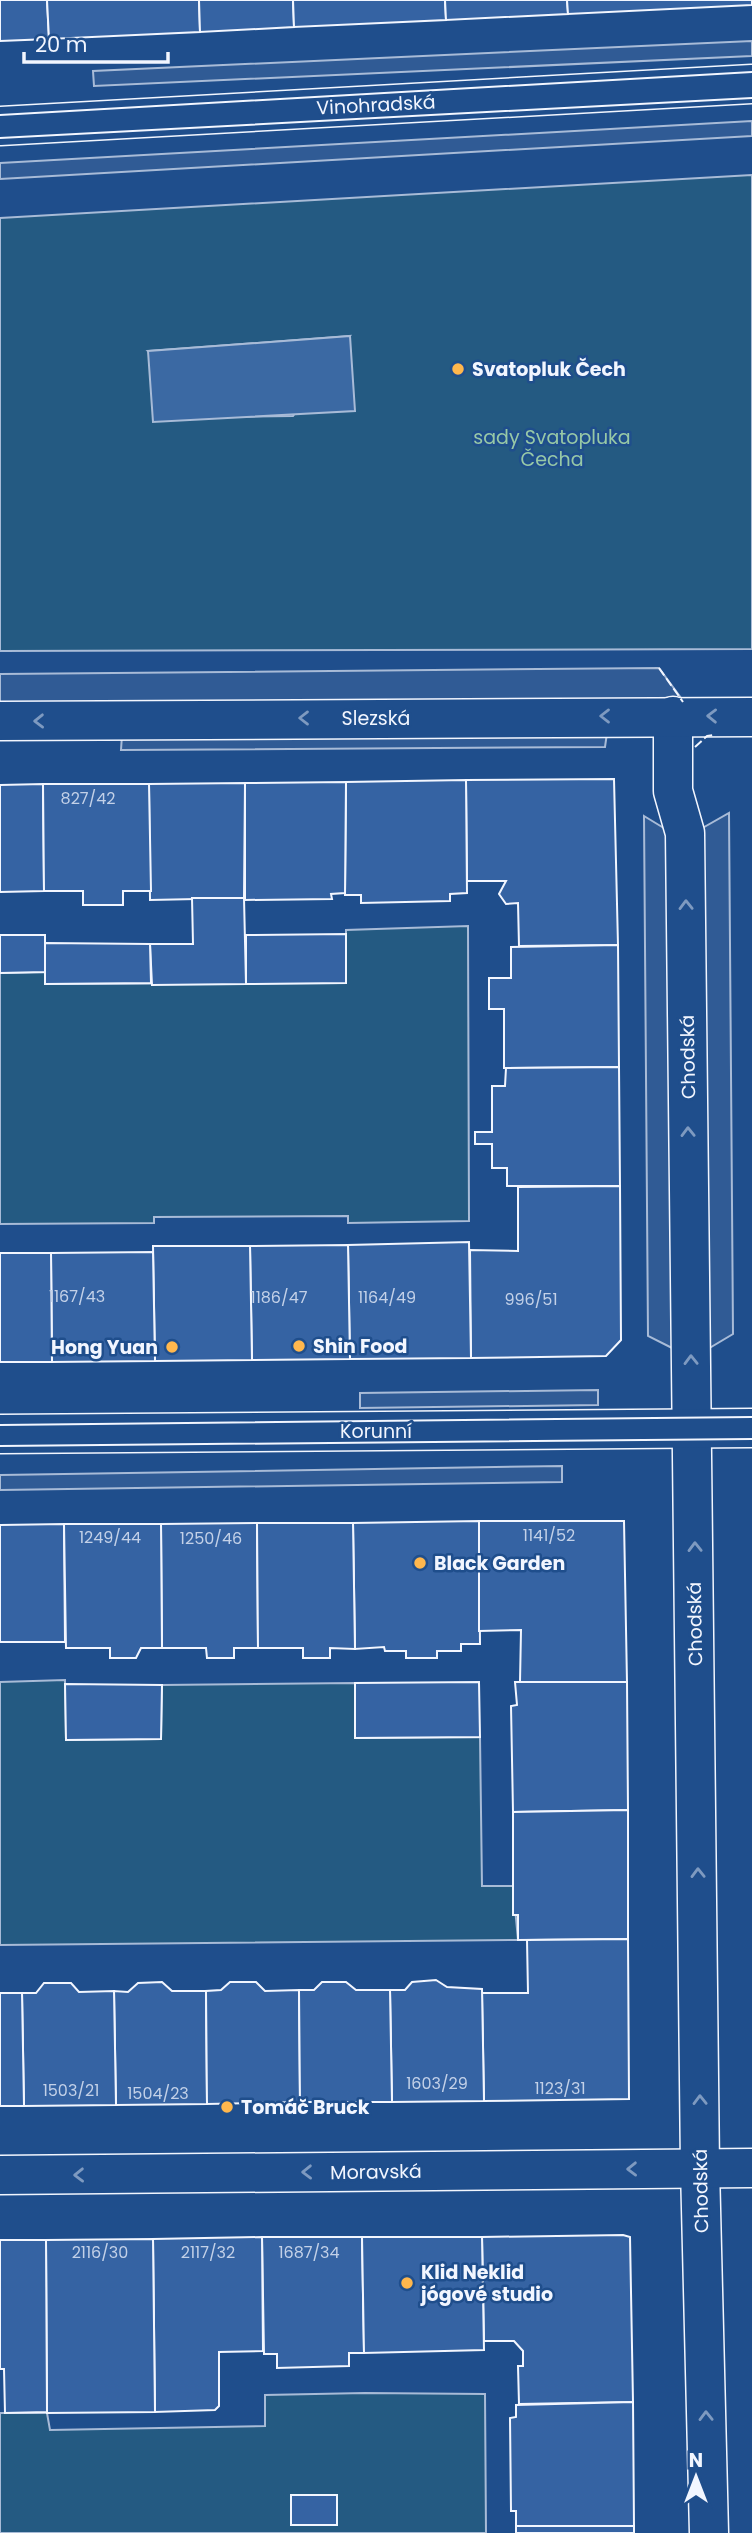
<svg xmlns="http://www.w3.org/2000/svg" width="752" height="2533" font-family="Poppins,sans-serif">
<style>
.green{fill:#245a82;stroke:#a8bbd7;stroke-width:2;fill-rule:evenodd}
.parking{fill:#305b95;stroke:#a8bbd7;stroke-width:2}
.water{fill:#3b69a3;stroke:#a8bbd7;stroke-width:2}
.building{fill:#3563a3;stroke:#f2f6ff;stroke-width:2}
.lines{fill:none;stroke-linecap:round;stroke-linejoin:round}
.street-casing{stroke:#f2f6ff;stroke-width:41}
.secondary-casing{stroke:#f2f6ff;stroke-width:41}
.street{stroke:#1f4e8c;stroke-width:38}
.secondary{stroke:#1f4e8c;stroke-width:38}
.tram{stroke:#f2f6ff;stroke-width:2}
.fence{stroke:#f2f6ff;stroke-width:2;stroke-dasharray:9 3.5;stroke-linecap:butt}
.oneway{stroke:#7e9ac0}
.poi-dot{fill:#ffb74d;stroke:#1f4e8c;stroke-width:2.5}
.labels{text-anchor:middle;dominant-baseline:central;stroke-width:5;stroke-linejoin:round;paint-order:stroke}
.number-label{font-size:16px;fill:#c3d1e8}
.street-label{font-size:19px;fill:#f2f6ff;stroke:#1f4e8c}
.poi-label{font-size:19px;font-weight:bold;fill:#f2f6ff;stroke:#1f4e8c;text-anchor:start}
.park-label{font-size:19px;fill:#97c8a6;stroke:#1f4e8c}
</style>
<rect width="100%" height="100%" fill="#1f4e8c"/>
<g class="green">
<path d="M752 175V649L0 651V218ZM350 336 293 416 227 417 148 351Z"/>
<polygon points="468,926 469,1221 348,1223 348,1216 154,1217 154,1223 0,1224 0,973 45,972 46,984 346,983 346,930"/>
<polygon points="65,1680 66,1740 161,1739 162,1685 355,1683 356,1738 480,1737 482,1886 513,1886 518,1940 0,1945 0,1682"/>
<path d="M365 2393 485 2394 486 2533H0V2413H47L50 2430 265 2426V2395ZM291 2495H337V2524L291 2525Z"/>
</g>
<g class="parking">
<polygon points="752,41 752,56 94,86 93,71"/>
<polygon points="752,121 752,136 0,179 0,163"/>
<polygon points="659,668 684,702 0,703 0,674"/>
<polygon points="607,733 605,747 121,750 122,735"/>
<polygon points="729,813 733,1334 701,1353 699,830"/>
<polygon points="644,816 672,833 678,1351 648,1336"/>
<polygon points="598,1390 598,1405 360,1408 360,1393"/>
<polygon points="562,1466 562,1482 0,1490 0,1475"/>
</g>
<polygon class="water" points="350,336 355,411 153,422 148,351"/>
<g class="building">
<polygon points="0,0 47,0 49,39 0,41"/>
<polygon points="47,0 199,0 200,32 49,39"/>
<polygon points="199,0 293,0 294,27 200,32"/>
<polygon points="293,0 445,0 446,20 294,27"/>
<polygon points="445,0 567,0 568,14 446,20"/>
<polygon points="567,0 752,0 752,5 568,14"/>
<polygon points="614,779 618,945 519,946 518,903 506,904 499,894 506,881 467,881 466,780"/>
<polygon points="466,780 467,893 450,894 450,901 361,903 361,895 345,895 346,782"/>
<polygon points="346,782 345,893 331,894 332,899 245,900 245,783"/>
<polygon points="245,783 244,898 150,900 149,784"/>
<polygon points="43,784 44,891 0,892 0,785"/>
<polygon points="43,784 149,784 151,891 123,891 123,905 83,905 83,891 44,891"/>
<polygon points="192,898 244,898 246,984 152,985 150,944 193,944"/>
<polygon points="346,934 346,983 246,984 246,935"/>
<polygon points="0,935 45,935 45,972 0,973"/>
<polygon points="45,943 150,944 151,983 45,984"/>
<polygon points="618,945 619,1067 504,1068 504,1009 489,1009 489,978 511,978 511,947"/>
<polygon points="619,1067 620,1186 507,1186 507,1168 492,1168 492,1144 475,1144 475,1132 492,1132 492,1086 505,1086 506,1068"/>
<polygon points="620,1186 621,1340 606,1356 471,1358 470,1250 518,1251 518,1187"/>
<polygon points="469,1242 471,1358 350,1359 348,1245"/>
<polygon points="348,1245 350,1359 252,1360 250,1246"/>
<polygon points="153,1246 250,1246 252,1360 155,1361"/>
<polygon points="153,1252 155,1361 52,1362 51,1253"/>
<polygon points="0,1253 51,1253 52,1362 0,1362"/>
<polygon points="479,1521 480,1644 461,1644 461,1651 437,1651 437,1658 406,1658 406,1651 385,1651 384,1647 355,1649 353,1523"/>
<polygon points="479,1521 624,1521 627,1682 520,1682 521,1630 479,1631"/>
<polygon points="257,1523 258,1648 234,1648 234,1658 207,1658 206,1648 162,1648 161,1524"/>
<polygon points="257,1523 353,1523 355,1649 330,1648 330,1658 303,1658 303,1648 258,1648"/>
<polygon points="64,1524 65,1642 0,1642 0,1525"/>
<polygon points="64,1524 161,1524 162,1648 141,1648 136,1658 110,1658 110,1648 66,1648"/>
<polygon points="479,1682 480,1737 355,1738 355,1683"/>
<polygon points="515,1682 627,1682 628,1810 513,1812 511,1706 517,1705"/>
<polygon points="65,1684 162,1685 161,1739 66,1740"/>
<polygon points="628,1810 628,1939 518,1940 518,1915 513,1915 513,1812"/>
<polygon points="628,1939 629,2099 484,2101 482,1993 528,1993 527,1940"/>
<polygon points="436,1980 447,1987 482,1989 484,2101 392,2102 390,1990 405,1990 412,1982"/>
<polygon points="162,1982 172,1991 206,1991 207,2104 116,2105 114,1991 128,1992 138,1983"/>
<polygon points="230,1982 256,1982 265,1991 299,1990 300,2102 207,2104 206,1991 221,1990"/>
<polygon points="322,1982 346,1982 356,1990 390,1990 392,2102 300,2102 299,1990 314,1990"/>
<polygon points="44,1983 71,1983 79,1992 114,1991 116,2105 24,2106 22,1993 36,1993"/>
<polygon points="0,1993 22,1993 24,2106 0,2106"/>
<polygon points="623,2235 630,2237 633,2402 519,2404 518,2366 523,2366 523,2351 514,2341 484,2341 482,2237"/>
<polygon points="262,2237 362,2237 364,2353 349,2353 349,2366 277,2368 277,2354 264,2354"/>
<polygon points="262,2237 263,2351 219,2352 219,2406 215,2410 155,2412 153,2239"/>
<polygon points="362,2237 482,2237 484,2350 364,2353"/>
<polygon points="153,2239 155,2412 47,2413 46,2240"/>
<polygon points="0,2240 46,2240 47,2412 5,2413 4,2369 0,2369"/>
<polygon points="633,2402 634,2526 516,2526 516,2511 511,2511 510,2418 516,2417 516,2405"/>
<rect x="291" y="2495" width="46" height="30"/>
<rect x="516" y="2526" width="118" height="7"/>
</g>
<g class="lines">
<defs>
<g id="street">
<polyline points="673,716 673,791 685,833 700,2168 709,2533"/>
<polyline points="0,2175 752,2168"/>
</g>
<g id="secondary">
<polyline points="0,126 752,84"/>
<polyline points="0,721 752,717"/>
<polyline points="0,1434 752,1428"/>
</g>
</defs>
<use href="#street" class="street-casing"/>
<use href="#secondary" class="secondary-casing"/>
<use href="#street" class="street"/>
<use href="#secondary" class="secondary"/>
<g class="tram">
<polyline points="0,115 752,72"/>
<polyline points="0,138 752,98"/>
<polyline points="0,1425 752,1417"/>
<polyline points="0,1446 752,1439"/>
</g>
<g class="fence">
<polyline points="659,668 683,702"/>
<polyline points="695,747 707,736 713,735"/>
</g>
</g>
<defs><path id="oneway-chevron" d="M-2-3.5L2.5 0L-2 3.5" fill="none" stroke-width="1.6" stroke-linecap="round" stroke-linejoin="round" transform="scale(1.75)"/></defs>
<g class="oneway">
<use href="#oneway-chevron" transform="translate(605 716) rotate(180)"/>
<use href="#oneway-chevron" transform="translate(712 716) rotate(-179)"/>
<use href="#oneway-chevron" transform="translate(304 718) rotate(180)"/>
<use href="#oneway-chevron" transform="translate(39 721) rotate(179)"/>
<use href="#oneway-chevron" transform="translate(686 905) rotate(-91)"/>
<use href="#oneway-chevron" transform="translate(688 1132) rotate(-91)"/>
<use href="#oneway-chevron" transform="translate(691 1360) rotate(-91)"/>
<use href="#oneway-chevron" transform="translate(695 1547) rotate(-91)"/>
<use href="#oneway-chevron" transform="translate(698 1873) rotate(-91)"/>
<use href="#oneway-chevron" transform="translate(700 2100) rotate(-91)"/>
<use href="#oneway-chevron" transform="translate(632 2169) rotate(179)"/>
<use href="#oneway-chevron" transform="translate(307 2172) rotate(179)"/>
<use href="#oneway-chevron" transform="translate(79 2175) rotate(179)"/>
<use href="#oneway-chevron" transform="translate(706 2416) rotate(-91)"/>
</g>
<g class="poi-dot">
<circle cx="458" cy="369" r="7"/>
<circle cx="299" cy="1346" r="7"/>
<circle cx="172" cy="1347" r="7"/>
<circle cx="420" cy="1563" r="7"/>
<circle cx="227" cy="2107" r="7"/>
<circle cx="407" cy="2283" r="7"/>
</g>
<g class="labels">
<g class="number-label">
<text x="88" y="798">827/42</text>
<text x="77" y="1296">1167/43</text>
<text x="279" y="1297">1186/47</text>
<text x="387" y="1297">1164/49</text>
<text x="531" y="1299">996/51</text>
<text x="549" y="1535">1141/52</text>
<text x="110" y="1537">1249/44</text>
<text x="211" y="1538">1250/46</text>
<text x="437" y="2083">1603/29</text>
<text x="560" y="2088">1123/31</text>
<text x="71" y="2090">1503/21</text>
<text x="158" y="2093">1504/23</text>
<text x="100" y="2252">2116/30</text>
<text x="208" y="2252">2117/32</text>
<text x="309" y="2252">1687/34</text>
</g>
<g class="street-label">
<text transform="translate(376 105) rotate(-3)">Vinohradská</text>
<text x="376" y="718">Slezská</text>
<text transform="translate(688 1057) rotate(-91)">Chodská</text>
<text x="376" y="1431">Korunní</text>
<text transform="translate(695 1624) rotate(-91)">Chodská</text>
<text transform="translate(376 2172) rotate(-1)">Moravská</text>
<text transform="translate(701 2191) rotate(-91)">Chodská</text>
</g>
<g class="poi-label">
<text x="472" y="369">Svatopluk Čech</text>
<text x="313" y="1346">Shin Food</text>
<text x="158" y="1347" text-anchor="end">Hong Yuan</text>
<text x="434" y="1563">Black Garden</text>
<text x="241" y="2107">Tomáč Bruck</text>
<text x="421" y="2272">Klid Neklid<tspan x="421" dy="22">jógové studio</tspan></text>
</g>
<g class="park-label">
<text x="552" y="437">sady Svatopluka<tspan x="552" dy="22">Čecha</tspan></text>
</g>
</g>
<g transform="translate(696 2477)" stroke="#1f4e8c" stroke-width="5" paint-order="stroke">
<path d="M0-5L12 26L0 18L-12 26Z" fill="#f2f6ff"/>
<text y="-10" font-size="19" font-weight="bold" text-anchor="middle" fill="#f2f6ff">N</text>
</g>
<path d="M24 52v10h144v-10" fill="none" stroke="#f2f6ff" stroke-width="3.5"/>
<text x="35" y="52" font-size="21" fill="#f2f6ff" stroke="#1f4e8c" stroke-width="5" paint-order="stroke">20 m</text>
</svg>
